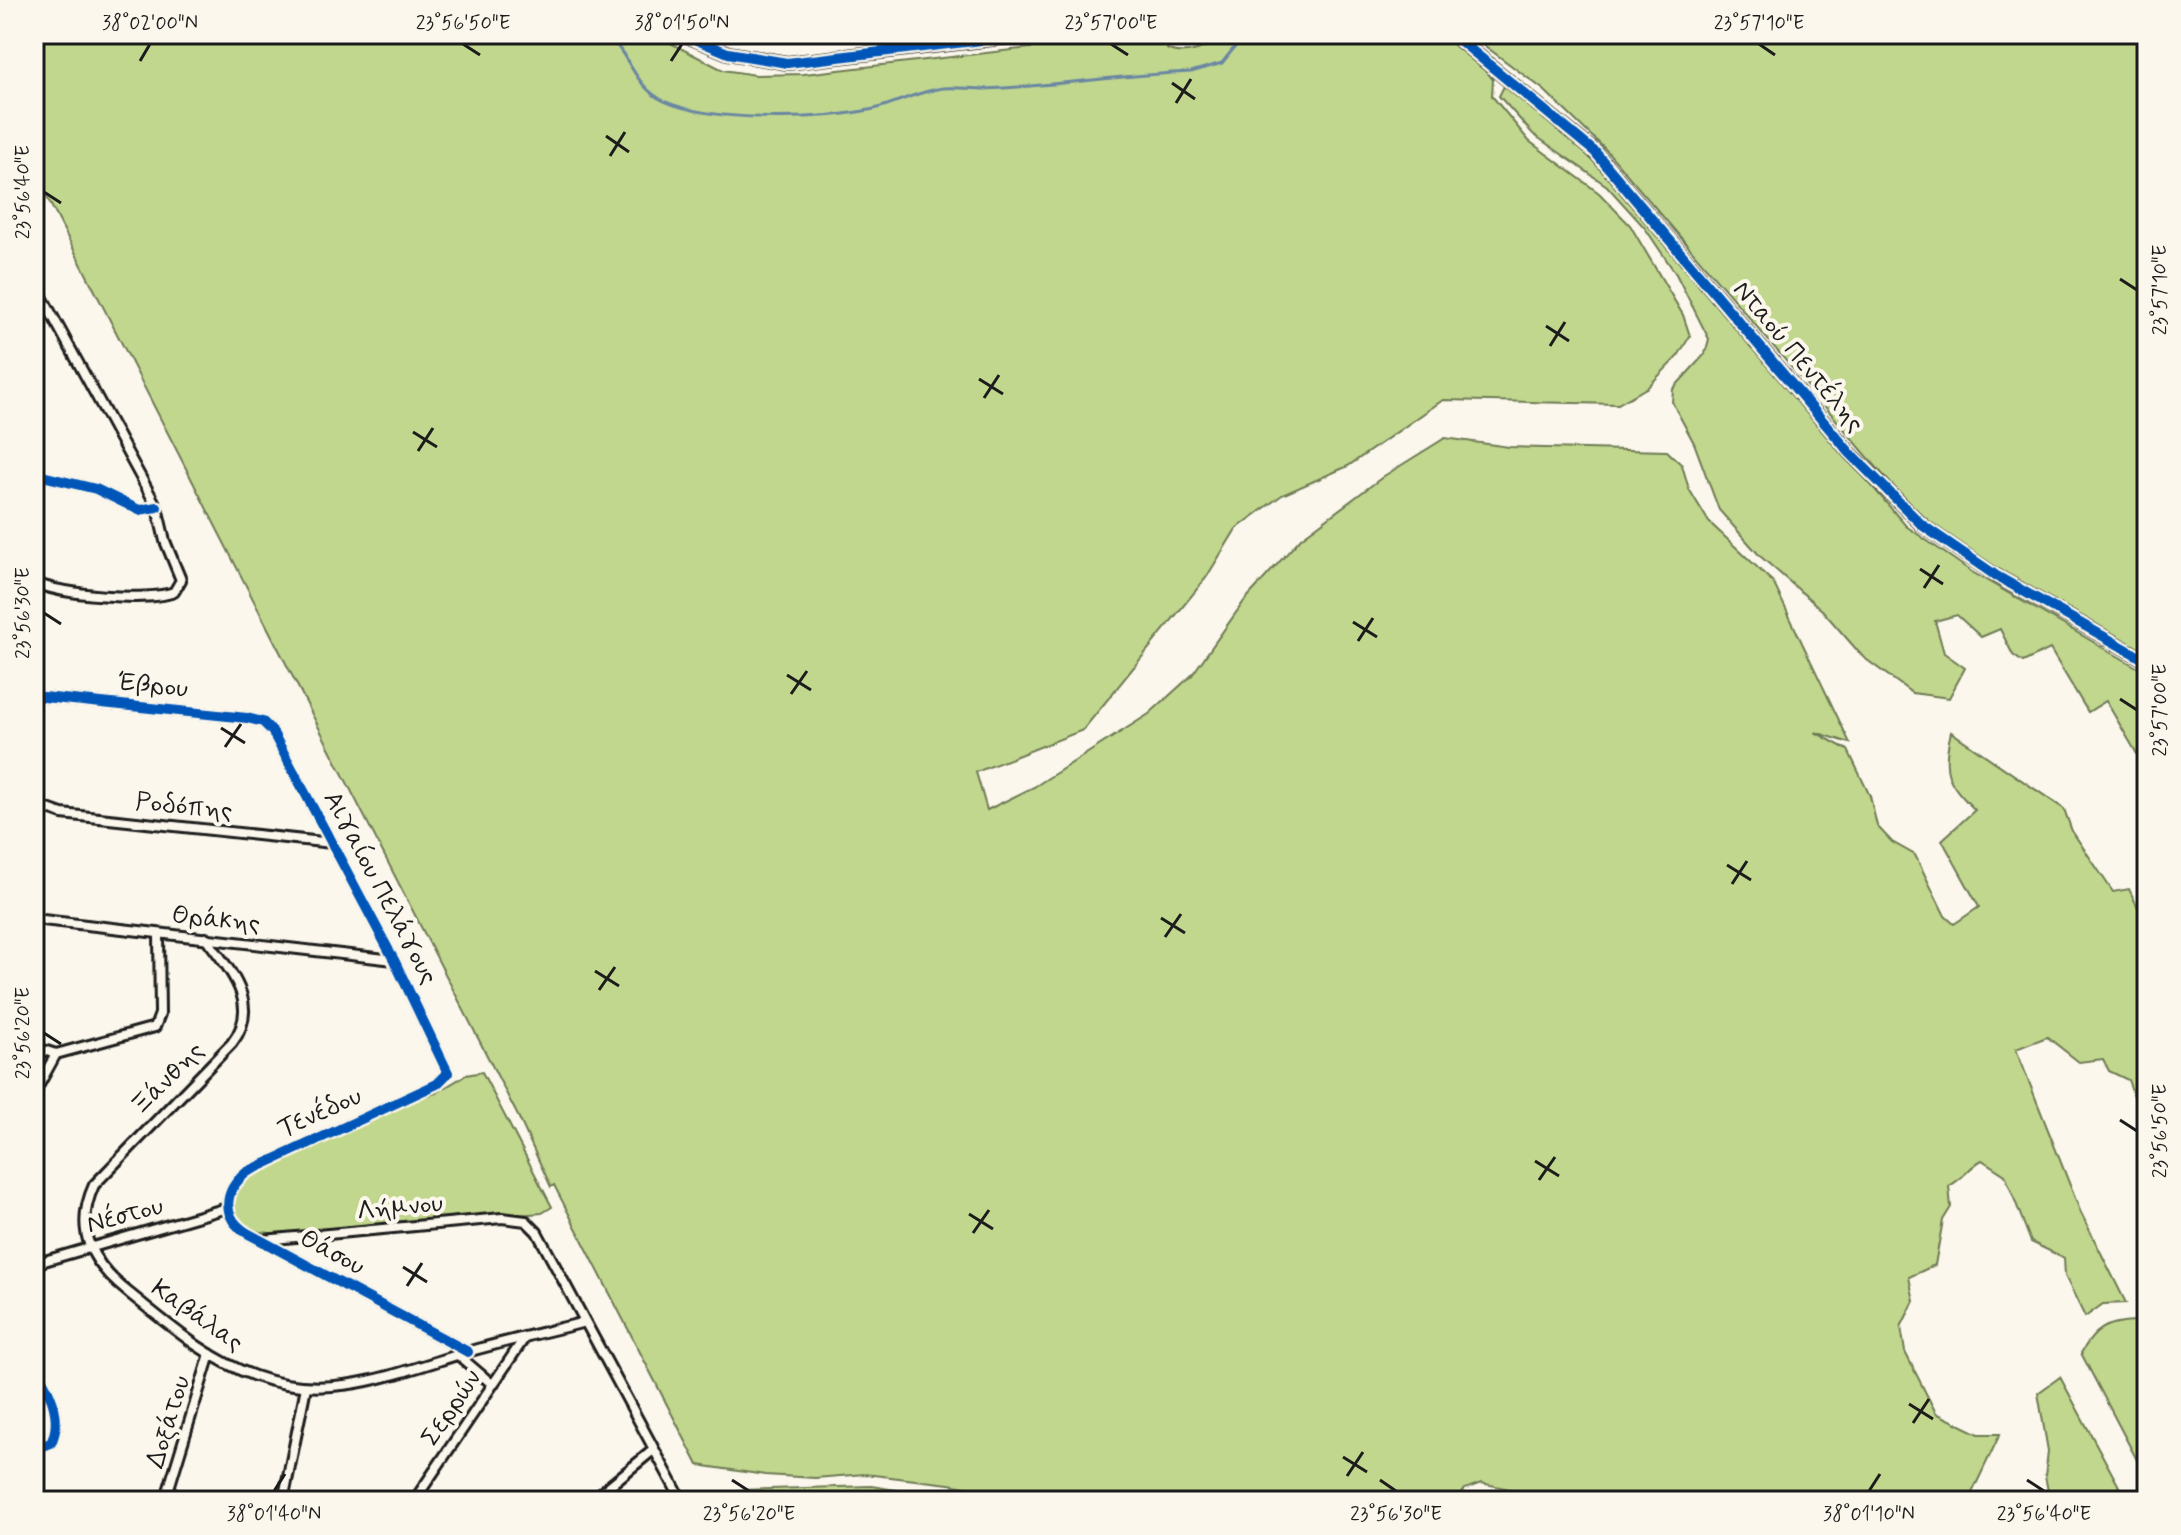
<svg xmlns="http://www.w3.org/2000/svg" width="2181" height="1535" font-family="Mynerve,sans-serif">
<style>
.green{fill:#c1d78d;stroke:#6e7a54;stroke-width:2}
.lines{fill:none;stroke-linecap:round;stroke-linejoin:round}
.stream{stroke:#6a87a2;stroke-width:3}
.minor-casing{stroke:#1c1c1c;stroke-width:14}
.tertiary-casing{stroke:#1c1c1c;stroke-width:16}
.minor{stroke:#fbf7ec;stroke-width:8}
.tertiary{stroke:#fbf7ec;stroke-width:10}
.cycleway-casing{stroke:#fbf7ec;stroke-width:15}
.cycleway{stroke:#0057b8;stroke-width:10}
.ticks{fill:none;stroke:#1c1c1c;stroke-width:3}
.labels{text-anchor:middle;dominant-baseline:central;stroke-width:8;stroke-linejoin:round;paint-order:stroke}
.street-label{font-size:26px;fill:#1c1c1c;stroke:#fbf7ec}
.neatline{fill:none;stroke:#1c1c1c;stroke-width:3}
.ticks-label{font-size:20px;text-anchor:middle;fill:#1c1c1c}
</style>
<rect width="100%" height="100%" fill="#fbf7ec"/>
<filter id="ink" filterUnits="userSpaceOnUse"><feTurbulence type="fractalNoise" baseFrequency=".0125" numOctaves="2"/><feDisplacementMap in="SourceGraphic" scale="16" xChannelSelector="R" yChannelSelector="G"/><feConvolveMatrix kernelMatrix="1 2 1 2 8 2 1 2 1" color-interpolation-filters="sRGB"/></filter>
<g filter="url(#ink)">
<g class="green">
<path d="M34 34H653L723 70 756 75 804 74 1030 48 1102 34H1188L1172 41 1167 49C1189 60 1213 42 1234 34H1441L1488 73 1493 80 1492 96 1529 141 1599 193 1630 225 1683 315 1690 336 1678 356 1648 387 1618 404 1443 400 1348 466 1282 495 1236 529 1206 578 1083 730 976 772 987 810 1034 787 1149 714 1192 675 1245 600 1301 538 1384 476 1445 438 1509 447 1667 451 1682 465 1689 489 1709 522 1773 582 1850 743 1815 732 1848 750 1870 796 1877 826 1892 842 1915 855 1945 916 1954 924 1979 907 1942 840 1975 810C1947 782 1941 772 1951 732L2064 809 2072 831 2113 892 2129 889 2147 926V1131L2128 1080 2109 1071 2103 1059 2079 1062 2047 1037 2016 1049 2081 1213 2126 1303 2103 1304 2085 1317 2065 1276 2064 1258 2031 1242 2005 1175 1982 1160C1969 1167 1963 1179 1949 1186L1951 1207 1943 1220 1935 1265 1909 1277 1914 1301 1901 1327 1905 1352 1936 1413 1979 1434H2000L1972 1493 1955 1501H1620L1573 1493 1534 1494 1481 1483 1465 1489 1456 1501H1012L992 1492 949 1484 865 1474 815 1478 765 1475 698 1465 554 1185 551 1187 519 1118 34 172Z"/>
<path d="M1469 34H2147V654C2063 610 1979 564 1907 503L1607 151 1544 90Z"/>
<polygon points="1504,86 1556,125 1606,173 1906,526 1972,572 2147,673 2147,771 2106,701 2088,712 2050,649 2023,662 2013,655 2000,629 1981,637 1957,615 1935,621 1944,653 1965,668 1949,698 1912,693 1863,657 1822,610 1760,556 1719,510 1694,443 1672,402 1673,389 1705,354 1709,339 1676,274 1645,228 1607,186 1533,134 1499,96"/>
<path d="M482 1072 552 1207 542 1213 283 1234C239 1233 212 1215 247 1174L407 1102 436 1093 466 1075Z"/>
<path d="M2135 1321 2147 1347V1479L2081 1353C2095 1329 2106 1322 2135 1321Z"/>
<polygon points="2060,1377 2122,1492 2128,1501 2050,1501 2045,1476 2048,1451 2038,1393"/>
<polygon points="871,1486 965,1501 745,1501 739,1490"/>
</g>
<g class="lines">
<path class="stream" d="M606 34C630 54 634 87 664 101 712 123 822 120 874 109 898 103 918 91 943 88 957 87 971 89 985 89 1054 86 1122 75 1191 72L1222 63 1238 43 1309 34"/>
<defs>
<g id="minor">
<path d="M34 282 157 507 165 541 181 580 174 592C149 602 58 595 34 582"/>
<polyline points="34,474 96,489 139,510 157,507"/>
<path d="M34 696 247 718 263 722 272 731 394 960 448 1073 437 1084 247 1172C223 1191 221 1217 247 1233L468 1352"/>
<polyline points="34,804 62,814 332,843"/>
<polyline points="34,919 394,960"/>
<path d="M206 938C230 971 262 1004 232 1043L94 1185C73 1231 92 1264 129 1293 168 1324 207 1359 255 1376 330 1403 396 1373 467 1352 506 1341 545 1332 585 1322"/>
<polyline points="34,1047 56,1054 155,1027 160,1014 159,934"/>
<polyline points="34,1094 56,1054"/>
<polyline points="263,1240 502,1218 526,1221 537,1232 682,1501"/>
<polyline points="34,1264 227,1208"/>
<polyline points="458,1355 492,1384"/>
<path d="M34 1365C48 1388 64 1416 51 1443L34 1449"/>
<polyline points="165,1501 210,1354"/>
<polyline points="283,1501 306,1387"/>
<polyline points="414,1501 525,1337"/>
<polyline points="591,1501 652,1451"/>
</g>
<g id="tertiary">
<polyline points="682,34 728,53 787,63 1034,34"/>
<polyline points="1452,34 1595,152 1850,453 1922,525 1995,575 2147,661"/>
</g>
</defs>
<use href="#minor" class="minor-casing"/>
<use href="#tertiary" class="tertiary-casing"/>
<use href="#minor" class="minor"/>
<use href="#tertiary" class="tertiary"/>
<defs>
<g id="cycleway">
<polyline points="682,34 728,53 787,63 1034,34"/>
<polyline points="1452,34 1595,152 1850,453 1922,525 1995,575 2147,661"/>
<polyline points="34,474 96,489 139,510 157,507"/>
<path d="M34 696 247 718 263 722 272 731 394 960 448 1073 437 1084 247 1172C223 1191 221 1217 247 1233L468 1352"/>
<path d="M34 1365C48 1388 64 1416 51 1443L34 1449"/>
</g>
</defs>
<use href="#cycleway" class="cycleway-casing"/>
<use href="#cycleway" class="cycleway"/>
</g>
</g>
<path class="ticks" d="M463 44 480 55M1111 44 1128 55M1759 44 1775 55M140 61 150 44M671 61 682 44M1172 83 1195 99M1176 103 1191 79M606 136 629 152M610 156 625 132M44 192 61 203M2120 279 2137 290M1546 326 1569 341M1550 346 1565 322M979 379 1003 394M984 398 999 375M413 432 437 447M418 451 433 428M1920 569 1943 584M1924 588 1939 565M44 613 61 624M1353 622 1377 637M1358 641 1373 618M787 675 811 690M791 694 807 671M2120 699 2137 710M221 728 245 743M225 747 241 724M1727 865 1751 880M1732 884 1747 861M1161 918 1185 933M1165 937 1181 914M595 971 619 986M599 990 615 967M44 1033 61 1044M2120 1120 2137 1131M1535 1161 1559 1176M1539 1180 1555 1157M969 1214 993 1229M973 1233 989 1210M403 1267 427 1282M407 1286 422 1263M1909 1404 1933 1419M1913 1423 1929 1399M1343 1457 1367 1472M1347 1476 1363 1452M732 1480 749 1491M1380 1480 1396 1491M2027 1480 2044 1491M274 1491 285 1474M1869 1491 1880 1474"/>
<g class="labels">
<g class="street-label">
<text transform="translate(1798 357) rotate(50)">Νταού Πεντέλης</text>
<text transform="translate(153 686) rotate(6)">Έβρου</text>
<text transform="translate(184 807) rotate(6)">Ροδόπης</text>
<text transform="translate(380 888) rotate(62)">Αιγαίου Πελάγους</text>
<text transform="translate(216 920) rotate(6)">Θράκης</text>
<text transform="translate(168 1079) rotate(-45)">Ξάνθης</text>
<text transform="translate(320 1113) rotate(-24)">Τενέδου</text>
<text transform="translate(400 1208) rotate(-6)">Λήμνου</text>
<text transform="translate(125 1216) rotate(-15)">Νέστου</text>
<text transform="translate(332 1253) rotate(28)">Θάσου</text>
<text transform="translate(197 1316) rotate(35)">Καβάλας</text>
<text transform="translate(452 1408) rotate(-56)">Σερρών</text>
<text transform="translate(169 1422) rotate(-73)">Δοξάτου</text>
</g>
</g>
<rect width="2181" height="1535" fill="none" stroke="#fbf7ec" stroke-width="88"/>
<rect x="44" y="44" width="2093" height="1447" class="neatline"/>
<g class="ticks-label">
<text x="150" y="29">38°02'00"N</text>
<text x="463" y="29">23°56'50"E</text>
<text x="682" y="29">38°01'50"N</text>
<text x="1111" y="29">23°57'00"E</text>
<text x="1759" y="29">23°57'10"E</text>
<text transform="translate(22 192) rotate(-90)" y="7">23°56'40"E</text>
<text transform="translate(2159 290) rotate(-90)" y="7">23°57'10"E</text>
<text transform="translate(22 613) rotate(-90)" y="7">23°56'30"E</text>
<text transform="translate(2159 710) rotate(-90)" y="7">23°57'00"E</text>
<text transform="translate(22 1033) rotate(-90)" y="7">23°56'20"E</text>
<text transform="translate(2159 1131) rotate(-90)" y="7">23°56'50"E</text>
<text x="274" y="1520">38°01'40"N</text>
<text x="749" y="1520">23°56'20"E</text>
<text x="1396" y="1520">23°56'30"E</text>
<text x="1869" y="1520">38°01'10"N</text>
<text x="2044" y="1520">23°56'40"E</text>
</g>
</svg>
